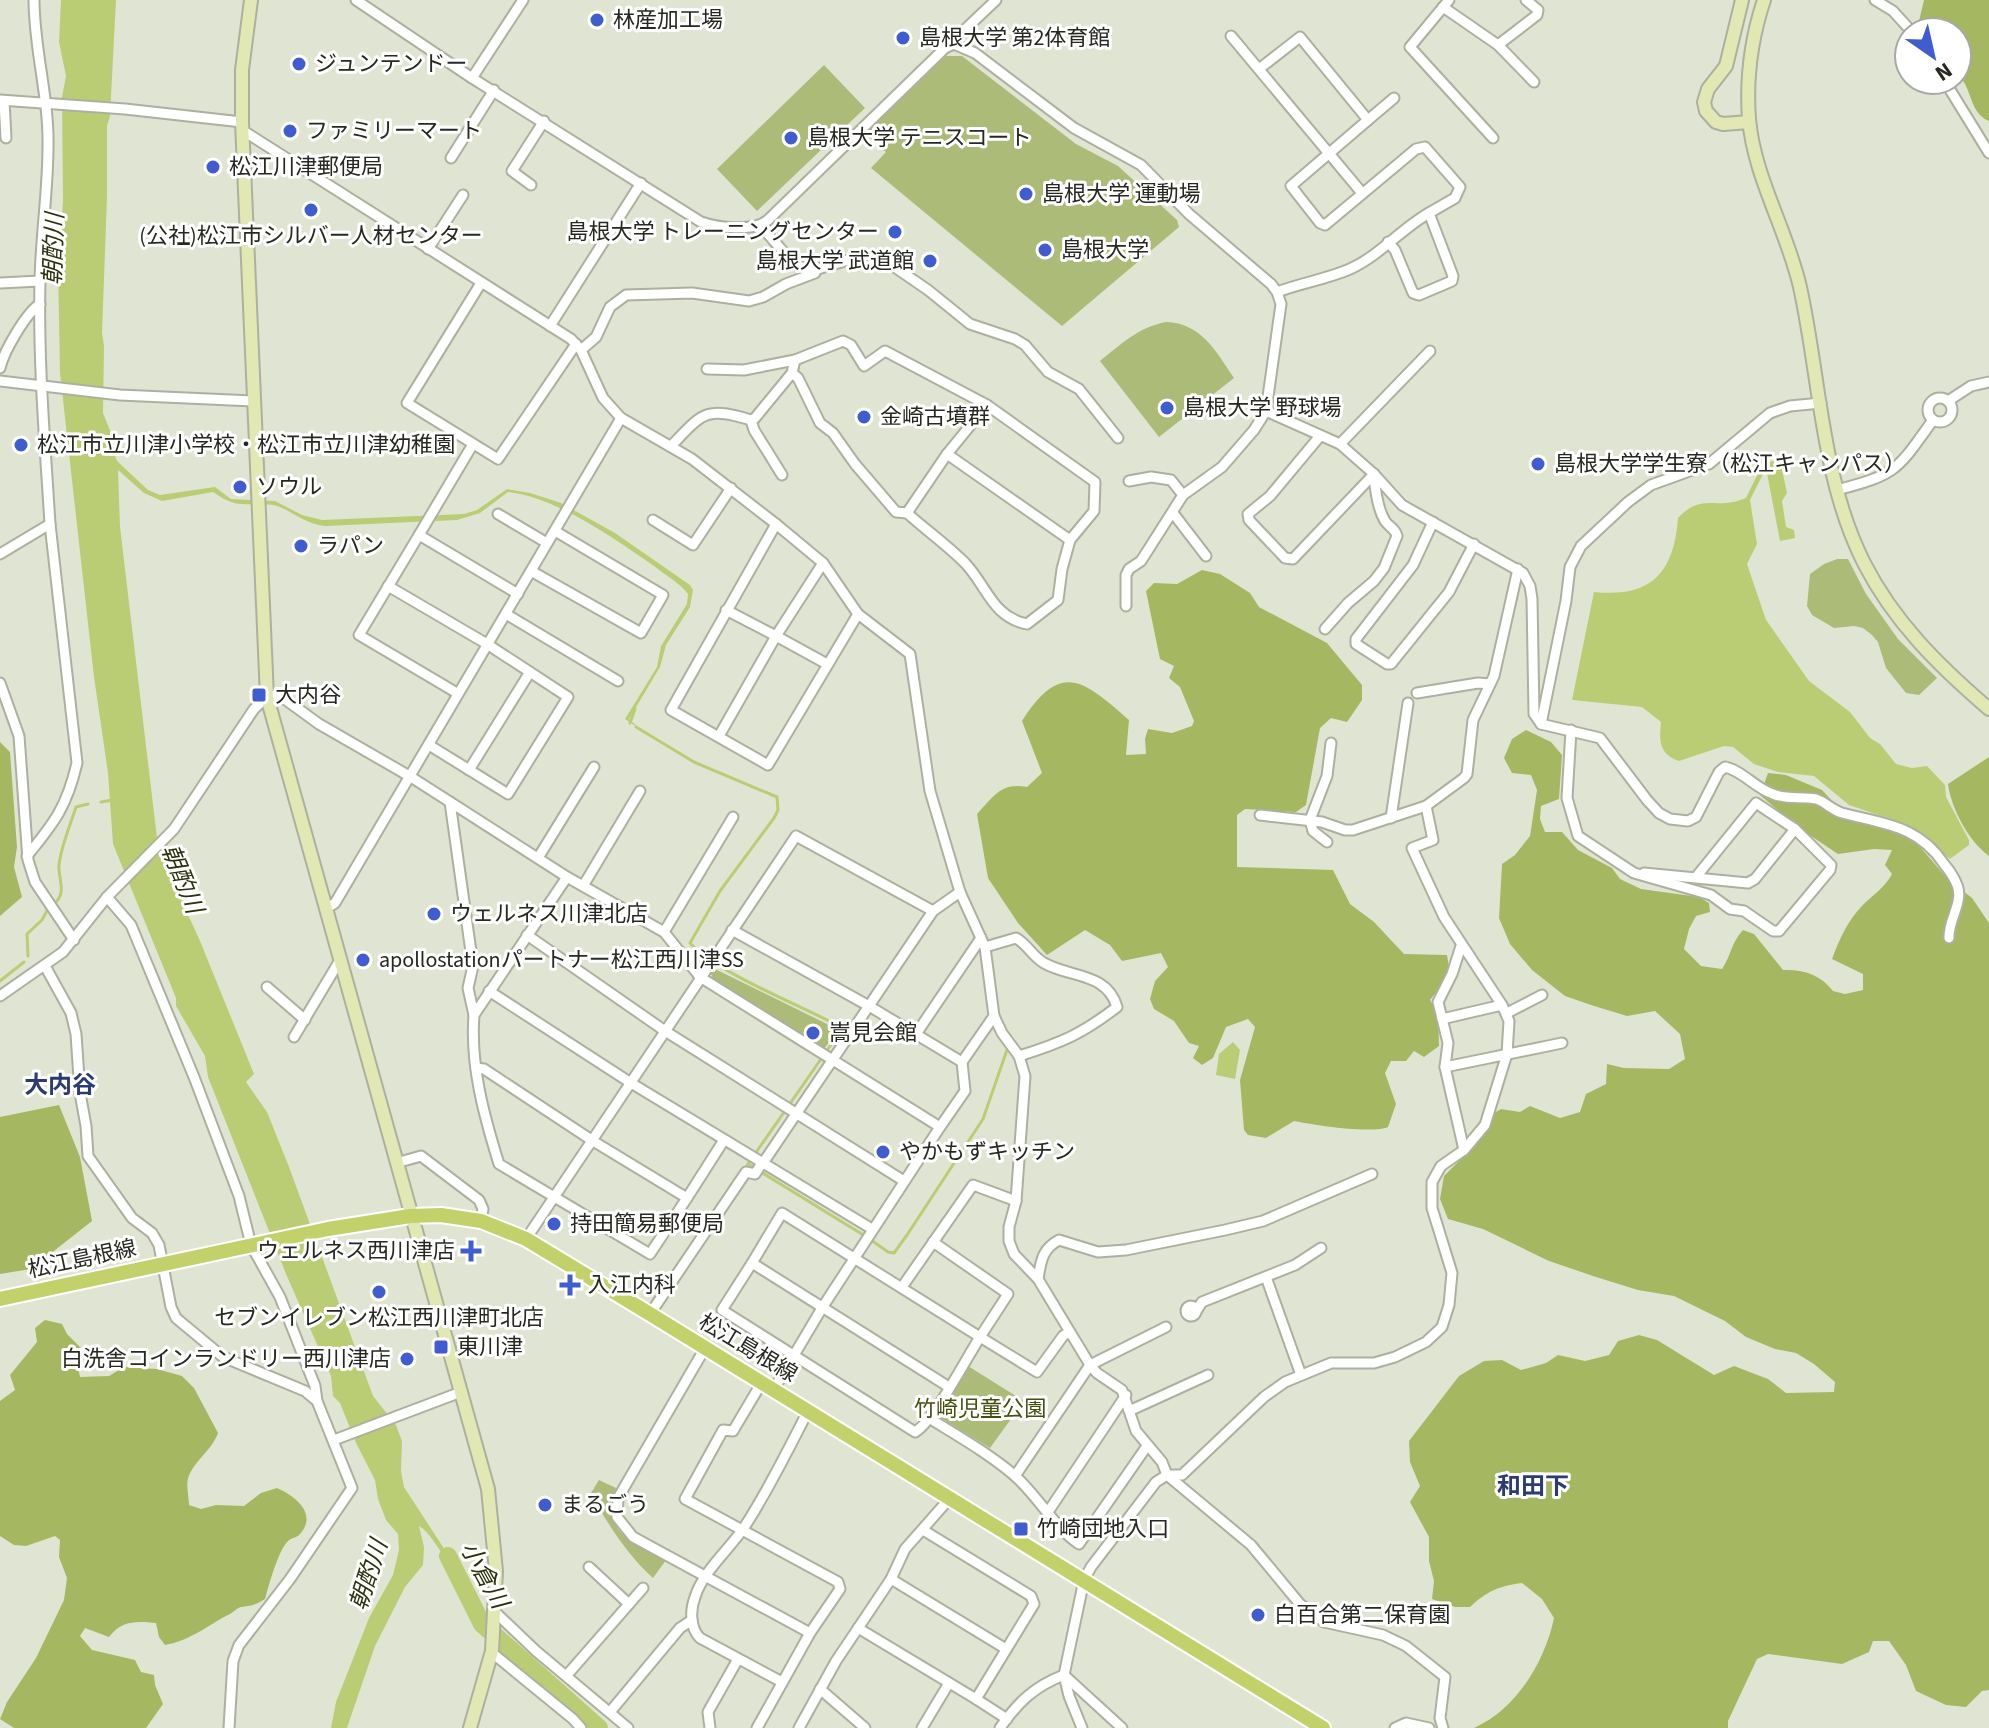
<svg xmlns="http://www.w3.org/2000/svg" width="1989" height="1728" font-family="'Source Sans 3','Noto Sans JP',sans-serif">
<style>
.green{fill:#acbb77}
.forest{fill:#a6b761}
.water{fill:#bacd75}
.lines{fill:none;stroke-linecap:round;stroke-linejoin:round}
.stream{stroke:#bacd75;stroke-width:3}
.river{stroke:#bacd75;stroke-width:18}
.street-casing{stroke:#acb09f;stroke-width:13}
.secondary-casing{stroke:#acb09f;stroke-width:16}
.primary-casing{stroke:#fff;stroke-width:18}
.street{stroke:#fff;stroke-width:9}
.secondary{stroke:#e1e8b4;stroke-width:12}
.primary{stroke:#c2d169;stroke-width:14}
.poi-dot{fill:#405dd0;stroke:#fff;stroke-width:3}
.labels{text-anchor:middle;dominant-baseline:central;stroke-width:6;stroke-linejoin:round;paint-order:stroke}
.poi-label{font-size:22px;fill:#262821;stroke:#fff;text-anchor:start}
.street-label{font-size:22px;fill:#262821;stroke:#fff}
.park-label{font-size:22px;fill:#45500f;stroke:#fff}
.water-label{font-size:24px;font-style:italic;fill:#2b320d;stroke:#fff}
.neighbourhood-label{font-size:24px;font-weight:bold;fill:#2b3c75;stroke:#fff}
</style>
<rect width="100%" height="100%" fill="#e0e5d3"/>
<g class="green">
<polygon points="946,56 962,56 1076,144 1118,166 1177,220 1179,227 1062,326 871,168 886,152 865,134"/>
<polygon points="824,65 865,108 757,211 717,169"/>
<path d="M1166 322C1201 323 1216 351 1234 378L1159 437 1100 361C1121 344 1139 327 1166 322Z"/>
<polygon points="1837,559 1848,559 1866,594 1898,639 1937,678 1919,695 1906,693 1886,668 1878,642 1872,635 1863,628 1854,626 1834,628 1812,615 1807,606 1810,574 1824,564"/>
<polygon points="715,969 827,1024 833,1037 824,1049 714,981 711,974"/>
<polygon points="968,1366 1024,1401 990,1448 938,1416"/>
<path d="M599 1480 616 1488C599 1532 634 1543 666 1560L653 1578C628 1556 606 1522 591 1493Z"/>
</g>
<g class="forest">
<path d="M1924 0H1989V121C1968 112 1973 87 1957 74V32H1921L1919 21Z"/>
<path d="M1202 570 1220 574 1250 593 1259 607 1327 643 1362 685V700L1347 722 1331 718 1320 728 1306 805 1296 812 1245 809 1237 815V867L1333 870 1350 904 1374 922 1404 954 1447 955 1450 974 1430 1000 1438 1014 1439 1046 1424 1057 1414 1051 1406 1061H1391L1385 1073 1396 1104 1388 1127C1371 1134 1314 1125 1294 1121L1266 1138 1248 1135 1244 1130 1240 1080 1255 1027 1248 1019 1226 1027 1213 1058 1202 1065 1193 1058 1199 1046 1189 1043 1174 1021 1154 1009 1150 999 1155 981 1168 967 1161 953 1122 961 1110 945 1085 930 1047 955 1018 923 988 878 977 814C994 796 1001 782 1027 787L1042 773 1022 721C1061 660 1083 680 1129 720L1126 755 1146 754 1145 739 1148 729 1172 733 1192 726 1194 721 1180 687 1169 678 1174 666 1160 659 1146 591 1154 583 1177 584Z"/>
<path d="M1526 730 1551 742 1562 755 1559 799 1541 806 1540 819 1545 832H1562L1578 850 1612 868 1620 879 1641 889 1699 897 1709 903 1710 912 1696 916 1689 929 1684 949 1701 966 1722 969C1732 954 1730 945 1743 930L1754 934 1783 970C1804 969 1821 975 1833 991L1845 994 1863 990V974L1832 959C1839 940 1847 922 1861 907 1872 895 1884 889 1892 874L1885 865 1892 850 1874 849 1838 854 1799 828 1760 795 1768 773 1786 775 1822 790 1849 819 1887 828 1914 840 1947 878 1972 898 1989 923V1690L1982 1691 1966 1707 1946 1705 1916 1691 1906 1665 1889 1641H1873L1869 1652 1842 1664 1768 1654 1757 1659 1728 1721V1728H1474C1517 1709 1545 1661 1554 1618L1542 1599 1522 1583C1499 1586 1487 1591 1470 1607H1455L1432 1599 1434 1581 1429 1561V1537L1410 1502 1420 1486 1410 1462 1409 1441 1459 1376 1484 1361 1502 1360 1521 1370 1546 1363 1558 1355 1585 1361 1609 1355 1618 1341 1639 1335 1657 1340 1714 1375 1734 1366 1768 1379 1786 1393 1834 1392 1835 1382 1814 1364 1796 1353 1775 1349 1746 1337 1725 1321 1674 1296 1638 1290 1596 1277 1549 1261 1483 1229 1448 1219 1440 1199 1444 1176 1485 1135 1494 1113 1501 1109 1520 1112 1530 1106 1560 1118 1580 1112 1586 1094 1606 1084 1607 1064 1624 1068 1669 1069 1685 1059 1680 1034 1655 1011 1627 1016 1594 1006 1565 996 1532 970 1510 944 1499 918 1502 864 1515 855 1530 836 1537 790 1531 775 1512 773 1504 758 1512 739Z"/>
<polygon points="0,742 10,752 17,847 14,867 22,897 0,916"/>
<path d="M1989 757V856C1969 842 1951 808 1948 784Z"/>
<polygon points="59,1105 80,1157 92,1221 31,1269 0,1274 0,1117"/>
<path d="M45 1320 62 1324 67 1334 81 1348 77 1363 80 1377 109 1376 124 1367 157 1369 182 1376 194 1388 218 1433C211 1452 195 1459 188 1478 186 1485 189 1498 189 1505L201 1509 216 1505 244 1506 261 1493 277 1488C295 1496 319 1514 299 1535 296 1538 291 1538 288 1541 278 1551 269 1585 265 1599 254 1606 252 1605 241 1607 237 1608 233 1612 230 1614 208 1625 190 1641 165 1645L159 1637 156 1623C136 1621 122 1620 109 1637L85 1628 80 1636 92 1650 135 1660 141 1672 154 1675 155 1685 163 1704 146 1728H14L0 1719 7 1702 36 1658 64 1600 67 1578 59 1557 60 1540 55 1536 26 1546 14 1545 0 1536V1401L15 1390 10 1375 37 1342 35 1328Z"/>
</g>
<g class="water">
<path d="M61 0H116L110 116 107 126V197L102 333 104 346 103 413 113 438V450L117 461 148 490 160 495 215 487 231 499 275 501 302 515 322 520 464 514 477 510 507 489 530 493 561 503 615 533 690 585 693 590 690 607 666 645 660 667 629 719 640 729 625 719 657 667 661 646 687 604 688 594C680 583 665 575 654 566 615 539 556 497 508 492L480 513 457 520 325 526C303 524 289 508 273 505 244 501 240 511 213 492L162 501 144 493 118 470 120 527 157 838 149 846 166 862 169 873 200 941 254 1074 246 1082 267 1112 289 1167 373 1396 396 1425 402 1441 401 1471 404 1487 456 1567 458 1582C451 1568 431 1532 419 1526L424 1547 423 1565 405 1587 375 1646 347 1728H331L336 1702 369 1618 393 1575 399 1550 398 1534 386 1520 378 1499 375 1480 356 1443 340 1403 333 1396 331 1376 286 1274 208 1077 205 1056 176 1006V998L113 844 108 773 94 677 60 373 58 267 63 201 62 97 66 76 59 42Z"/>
<path d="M1780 460 1787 493 1782 501 1786 527 1794 530 1795 538 1780 541 1766 468 1750 500 1757 544 1747 564 1766 620 1809 681 1850 712 1870 738 1880 744 1896 764 1912 768 1927 766 1945 785 1946 797 1969 840V845L1950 859 1926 839 1899 822 1849 805 1814 776 1778 772 1754 764 1733 747 1724 746 1679 761C1659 754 1659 741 1661 722L1642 707 1572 700 1594 592C1651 598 1674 573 1678 518 1703 492 1715 511 1746 498L1763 463Z"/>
<polygon points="1233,1042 1240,1050 1235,1079 1216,1075 1219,1054"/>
</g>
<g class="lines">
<g class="stream">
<polyline points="630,723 635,709"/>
<path d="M636 727 694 762 777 797 778 810 774 818 720 891 690 943C715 971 792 1002 829 1021L837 1036 748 1164 865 1236"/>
<polyline points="101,802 113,800"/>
<path d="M55 903C67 892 58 879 59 865 61 846 70 826 76 807L88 804"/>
<polyline points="28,956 27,934 42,920 48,909"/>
<polyline points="0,981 24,962"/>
<polyline points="871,1240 888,1252 894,1253 907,1235 983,1119 1008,1047"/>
<polyline points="652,1302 748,1164"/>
</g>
<polyline class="river" points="448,1556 482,1624 599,1728"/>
<defs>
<g id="street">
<path d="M34 0C34 49 49 97 48 146 48 191 41 235 40 280 38 362 45 443 50 524"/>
<path d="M356 0 472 78 701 222C718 228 754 232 768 220L945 48 954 44 956 38 996 0"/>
<polyline points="1449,0 1410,47 1493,138"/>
<polyline points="1875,0 1893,11 1912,32"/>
<polyline points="1443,7 1498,45 1534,82"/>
<polyline points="1231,36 1362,193"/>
<path d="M954 44 975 53 1074 128 1141 165 1189 214 1271 284 1277 292 1281 304 1266 411 1340 444 1374 474 1402 505 1523 573 1530 586 1532 599 1534 714 1541 724 1600 738 1647 800 1659 813 1670 819 1688 821 1696 817 1719 772 1725 767C1743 771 1755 788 1773 794 1787 800 1801 796 1816 799 1824 801 1832 810 1842 813 1883 824 1918 825 1944 864 1949 870 1954 877 1957 885 1964 902 1948 920 1949 938"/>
<polyline points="1498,45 1537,15 1538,10 1526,0"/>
<polyline points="1259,69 1300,37 1368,120 1394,98"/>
<polyline points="472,78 523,0"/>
<polyline points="1944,80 1989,153"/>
<polyline points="0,100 125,109 242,122"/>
<polyline points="4,101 6,138"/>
<polyline points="1368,120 1291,186 1320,223 1325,225 1416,149 1425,147 1460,187 1455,198 1429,213 1453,276 1452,281 1419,295 1413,293 1395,250 1388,242"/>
<polyline points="242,130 571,339 581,350 603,398 621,418 692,459 776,524 823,563 858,614 910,654 930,791 960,892 985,947 994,1016 1002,1033 1019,1056 1025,1076 1016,1201 1009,1227 1009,1241 1014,1254 1038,1279 1090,1365 1097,1373 1122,1390 1136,1431 1162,1462 1167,1475 1251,1545 1300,1604 1324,1622 1383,1635 1406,1646 1445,1677 1440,1718 1443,1728"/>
<polyline points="451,158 494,90"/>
<polyline points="531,185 512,171 544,121"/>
<polyline points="761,226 794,264 811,271 865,255 880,257 928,290 970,324 1015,339 1025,345 1048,372 1079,389 1118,438"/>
<polyline points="428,249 463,195"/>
<polyline points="0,283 40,281"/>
<polyline points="481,283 407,403 498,459 576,344"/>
<path d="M1277 292C1301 283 1327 279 1350 269 1379 256 1401 229 1429 213"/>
<polyline points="550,326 641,183"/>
<polyline points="581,350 596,337 610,307 626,295 692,293 749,301 763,297 786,284 815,273"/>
<path d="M0 368C4 351 26 313 40 304"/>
<polyline points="707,369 744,370 795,360"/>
<polyline points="0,381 120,395 253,401"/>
<circle cx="1940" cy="410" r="12"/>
<polyline points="1948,401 1971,386 1989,382"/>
<polyline points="751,420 754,430 782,475"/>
<polyline points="1320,436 1270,496 1248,514 1249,520 1285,558 1293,559 1374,474"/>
<polyline points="1340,444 1430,351"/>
<path d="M671 446C703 413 705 406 751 420L755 418 792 373 795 360 843 341 851 345 864 366 885 351 987 405 1095 482 1094 511 1070 540 1062 569 1058 600 1027 624C992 617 987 586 965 563 947 545 926 530 907 513L896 512 855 464 833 433 820 423 798 378 792 373"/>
<polyline points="947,454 1070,540"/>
<polyline points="1129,481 1151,477 1171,480 1183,495"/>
<path d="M1837 490C1898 474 1897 470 1933 420"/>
<polyline points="907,513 947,454 987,405"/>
<polyline points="1173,513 1206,556"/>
<polyline points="498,514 547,543"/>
<polyline points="653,520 693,545 731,488"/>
<polyline points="1433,522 1413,565 1356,639 1356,644 1387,664 1391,664 1449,592 1474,544"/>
<polyline points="776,524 671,710 768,765 858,614"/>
<polyline points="419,535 473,444"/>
<path d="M0 554 50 524 77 763C67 806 55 822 27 856"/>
<polyline points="531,571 641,633 663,595 555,531"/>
<polyline points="388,586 487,644 568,697 508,794 429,745"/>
<polyline points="1126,606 1126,575 1129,569 1141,561 1183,495 1222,467 1254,430 1266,411"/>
<polyline points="726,610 776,636 823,563"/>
<polyline points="506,614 618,681"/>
<path d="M1325 629 1348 603 1374 581 1384 568 1397 536C1395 528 1390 528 1385 521 1377 508 1375 488 1374 474"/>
<polyline points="0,683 19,736 28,860 35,882 74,940"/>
<polyline points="457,693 359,635 419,535 518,594"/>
<polyline points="1417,693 1478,683 1490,684"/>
<polyline points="1541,724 1566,601 1570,567 1581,546 1628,502 1651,485 1709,464 1770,413 1790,406 1821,403"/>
<polyline points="1571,730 1567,798 1578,836 1634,873 1711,895 1730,909 1744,911 1773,931 1779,931 1830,870 1831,865 1795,829 1756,803 1696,877"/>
<polyline points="719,736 776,636 827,664"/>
<polyline points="469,770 530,672"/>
<polyline points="450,802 473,966 468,988 474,1015"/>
<polyline points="1260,815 1322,822 1345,830 1353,830 1426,806 1464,778 1467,774 1473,720 1494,676 1518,569"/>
<polyline points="1391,818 1408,703"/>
<polyline points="1327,842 1313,831 1310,820 1327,776 1331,743"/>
<polyline points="538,858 594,767"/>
<polyline points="1644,873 1748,883 1755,879 1795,829"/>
<path d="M567 877 474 1015C470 1065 484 1116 499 1164L650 1254 687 1198"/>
<polyline points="583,886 640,791"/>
<polyline points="107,897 131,925 194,1077 239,1196 251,1245 280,1297 315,1386 317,1401 352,1488 290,1579 239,1645 233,1661 229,1728"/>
<polyline points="326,909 335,903 621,418"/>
<polyline points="732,930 869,1006 962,1062 965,1091 940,1127"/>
<polyline points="664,932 733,817"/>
<polyline points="527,935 665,1031 904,1181"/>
<polyline points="1461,946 1452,974 1438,1002 1448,1043 1445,1067 1464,1150"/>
<path d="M985 947 1016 938C1027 944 1033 957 1044 963 1070 978 1107 972 1117 1007 1082 1034 1061 1043 1019 1056"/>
<polyline points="45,966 71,1013 76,1034 80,1093 86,1126 88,1156 132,1218 152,1233 159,1245 171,1307 176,1318 223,1357 305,1391 317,1401"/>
<polyline points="267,987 305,1020"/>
<polyline points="489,991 631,1083 872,1229"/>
<polyline points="0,996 63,952 107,897 174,829 254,709 267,697 277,695 286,700 319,724 411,777 567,877 664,932 700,977 940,1127 822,1308 774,1389"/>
<polyline points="1507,1013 1542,995"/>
<polyline points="1442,1019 1502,1005"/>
<polyline points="916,1034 981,938"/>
<polyline points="294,1037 340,960"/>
<polyline points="962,1062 994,1016"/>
<polyline points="1445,1067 1562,1043"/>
<polyline points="476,1068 484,1069 593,1141 687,1198 724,1140"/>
<polyline points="396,1163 421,1156 479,1200 483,1209 481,1221"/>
<polyline points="763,1163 933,911 960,892"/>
<polyline points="526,1239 796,836 933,911"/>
<polyline points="933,1242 1008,1294 980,1337 1037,1372 1063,1336 1069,1332"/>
<path d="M752 1263 782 1213 980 1337C966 1359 934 1421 915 1432L722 1310 752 1263 949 1387"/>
<polyline points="1266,1277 1301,1375"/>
<path d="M1038 1279C1041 1261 1042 1249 1059 1240L1098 1252 1126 1250 1225 1230 1263 1221 1372 1174"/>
<polyline points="902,1287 973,1185 1016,1201"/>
<circle cx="1191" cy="1311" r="5"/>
<polyline points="1195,1313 1202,1302 1295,1265 1321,1248"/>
<polyline points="650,1314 746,1172 755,1174 762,1163"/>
<polyline points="705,1348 618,1498 617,1517 633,1537 810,1633"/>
<polyline points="1129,1411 1208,1375"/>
<path d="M929 1418C958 1436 988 1453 1014 1475 1038 1496 1053 1526 1079 1544L1147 1446"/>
<polyline points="334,1440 461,1392"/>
<polyline points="1015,1476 1090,1365 1166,1327"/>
<polyline points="1048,1512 1126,1395"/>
<polyline points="923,1530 1031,1596 1034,1604 976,1699 1007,1719"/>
<polyline points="589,1567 629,1604"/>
<polyline points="891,1579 1006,1649"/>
<polyline points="494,1611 536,1651 628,1728"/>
<polyline points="858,1628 976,1699"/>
<polyline points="496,1656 573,1719 581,1728"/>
<polyline points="567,1675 643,1588"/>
<polyline points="1064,1675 1122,1728"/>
<path d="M782 1682 700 1638C690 1628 690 1610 695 1597 703 1571 730 1549 745 1526 769 1489 788 1450 808 1411"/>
<polyline points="820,1689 865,1728"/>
<polyline points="610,1712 680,1628 692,1620"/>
<polyline points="710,1728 708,1712 738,1659"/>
<polyline points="757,1728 810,1633 840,1589 838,1582 685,1499 723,1430 733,1431 762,1382"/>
<polyline points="799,1728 836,1661 891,1579 905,1549 950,1498"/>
<polyline points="922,1728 949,1683"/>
<path d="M1000 1728C1018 1702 1035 1686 1064 1675"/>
<polyline points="1082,1728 1069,1696 1064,1675 1084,1580 1091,1567 1156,1482 1167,1475 1182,1475 1264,1397 1285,1382 1331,1363 1374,1363 1395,1357 1426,1342 1442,1327 1449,1305 1452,1273 1432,1208 1432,1182 1441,1166 1464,1150 1485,1125 1507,1054 1509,1021 1502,1005 1444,917 1412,848 1433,840 1426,806"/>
<polyline points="1395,1728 1406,1723 1429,1728"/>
</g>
<g id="secondary">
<polyline points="251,0 242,70 242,122 267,697 488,1489 496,1571 492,1651 470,1728"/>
<polyline points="1742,0 1726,66 1708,89 1704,102 1706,111 1716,122 1723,124 1749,122"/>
<path d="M1764 0C1751 39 1746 78 1749 119 1754 177 1787 230 1800 287 1820 378 1821 478 1864 563 1894 622 1939 666 1989 709"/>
</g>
<polyline id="primary" points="0,1299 328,1229 410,1216 441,1215 481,1221 526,1239 650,1314 1323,1728"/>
</defs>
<use href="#street" class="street-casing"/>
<use href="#secondary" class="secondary-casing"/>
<use href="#primary" class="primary-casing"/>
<use href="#street" class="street"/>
<use href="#secondary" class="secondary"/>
<use href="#primary" class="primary"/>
</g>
<g class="poi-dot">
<circle cx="597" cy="20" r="8"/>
<circle cx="903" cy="38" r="8"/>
<circle cx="299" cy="64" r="8"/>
<circle cx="290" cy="131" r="8"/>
<circle cx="791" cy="138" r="8"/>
<circle cx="213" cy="167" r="8"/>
<circle cx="1026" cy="194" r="8"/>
<circle cx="311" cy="210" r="8"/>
<circle cx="895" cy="232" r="8"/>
<circle cx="1045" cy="250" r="8"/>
<circle cx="930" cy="261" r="8"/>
<circle cx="1167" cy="408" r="8"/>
<circle cx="864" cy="417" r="8"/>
<circle cx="21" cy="445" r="8"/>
<circle cx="1538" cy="464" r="8"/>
<circle cx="240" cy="487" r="8"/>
<circle cx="301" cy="546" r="8"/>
<rect x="251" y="687" width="16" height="16" rx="4"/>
<circle cx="434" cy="914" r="8"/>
<circle cx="363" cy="960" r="8"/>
<circle cx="813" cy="1033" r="8"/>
<circle cx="883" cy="1152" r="8"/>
<circle cx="554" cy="1224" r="8"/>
<path d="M467 1239h8v8h8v8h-8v8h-8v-8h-8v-8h8z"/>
<path d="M566 1273h8v8h8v8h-8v8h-8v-8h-8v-8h8z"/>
<circle cx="379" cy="1292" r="8"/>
<rect x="433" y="1339" width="16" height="16" rx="4"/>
<circle cx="407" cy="1359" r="8"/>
<circle cx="545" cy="1505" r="8"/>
<rect x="1013" y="1521" width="16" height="16" rx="4"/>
<circle cx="1258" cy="1615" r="8"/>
</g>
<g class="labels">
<g class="poi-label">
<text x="613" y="20">林産加工場</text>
<text x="919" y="38">島根大学 第2体育館</text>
<text x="315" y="64">ジュンテンドー</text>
<text x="306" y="131">ファミリーマート</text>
<text x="807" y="138">島根大学 テニスコート</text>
<text x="229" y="167">松江川津郵便局</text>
<text x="1042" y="194">島根大学 運動場</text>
<text x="879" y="232" text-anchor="end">島根大学 トレーニングセンター</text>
<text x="311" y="236" text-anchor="middle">(公社)松江市シルバー人材センター</text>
<text x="1061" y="250">島根大学</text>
<text x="914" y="261" text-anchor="end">島根大学 武道館</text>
<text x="1183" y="408">島根大学 野球場</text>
<text x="880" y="417">金崎古墳群</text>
<text x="37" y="445">松江市立川津小学校・松江市立川津幼稚園</text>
<text x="1554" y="464">島根大学学生寮（松江キャンパス）</text>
<text x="256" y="487">ソウル</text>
<text x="317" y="546">ラパン</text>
<text x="275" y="695">大内谷</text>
<text x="450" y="914">ウェルネス川津北店</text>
<text x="379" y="960">apollostationパートナー松江西川津SS</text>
<text x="829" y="1033">嵩見会館</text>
<text x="899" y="1152">やかもずキッチン</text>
<text x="570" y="1224">持田簡易郵便局</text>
<text x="455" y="1251" text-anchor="end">ウェルネス西川津店</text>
<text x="588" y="1285">入江内科</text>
<text x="379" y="1318" text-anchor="middle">セブンイレブン松江西川津町北店</text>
<text x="457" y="1347">東川津</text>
<text x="391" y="1359" text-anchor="end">白洗舎コインランドリー西川津店</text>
<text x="561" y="1505">まるごう</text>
<text x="1037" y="1529">竹崎団地入口</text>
<text x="1274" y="1615">白百合第二保育園</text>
</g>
<g class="street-label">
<text transform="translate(82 1259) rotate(-12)">松江島根線</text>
<text transform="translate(748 1348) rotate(31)">松江島根線</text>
</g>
<g class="park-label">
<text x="980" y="1409">竹崎児童公園</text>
</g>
<g class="water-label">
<text transform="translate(54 249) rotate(-88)">朝酌川</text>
<text transform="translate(182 879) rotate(68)">朝酌川</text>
<text transform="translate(369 1575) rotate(-72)">朝酌川</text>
<text transform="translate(484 1575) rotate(61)">小倉川</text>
</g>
<g class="neighbourhood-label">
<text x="60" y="1085">大内谷</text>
<text x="1533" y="1486">和田下</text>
</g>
</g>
<g transform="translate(1933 56) rotate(146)"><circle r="38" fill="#ffffff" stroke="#a8a9a6" stroke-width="2"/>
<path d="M0-6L14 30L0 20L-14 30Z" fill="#405dd0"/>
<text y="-12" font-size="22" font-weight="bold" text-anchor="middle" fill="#262821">N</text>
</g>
</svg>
